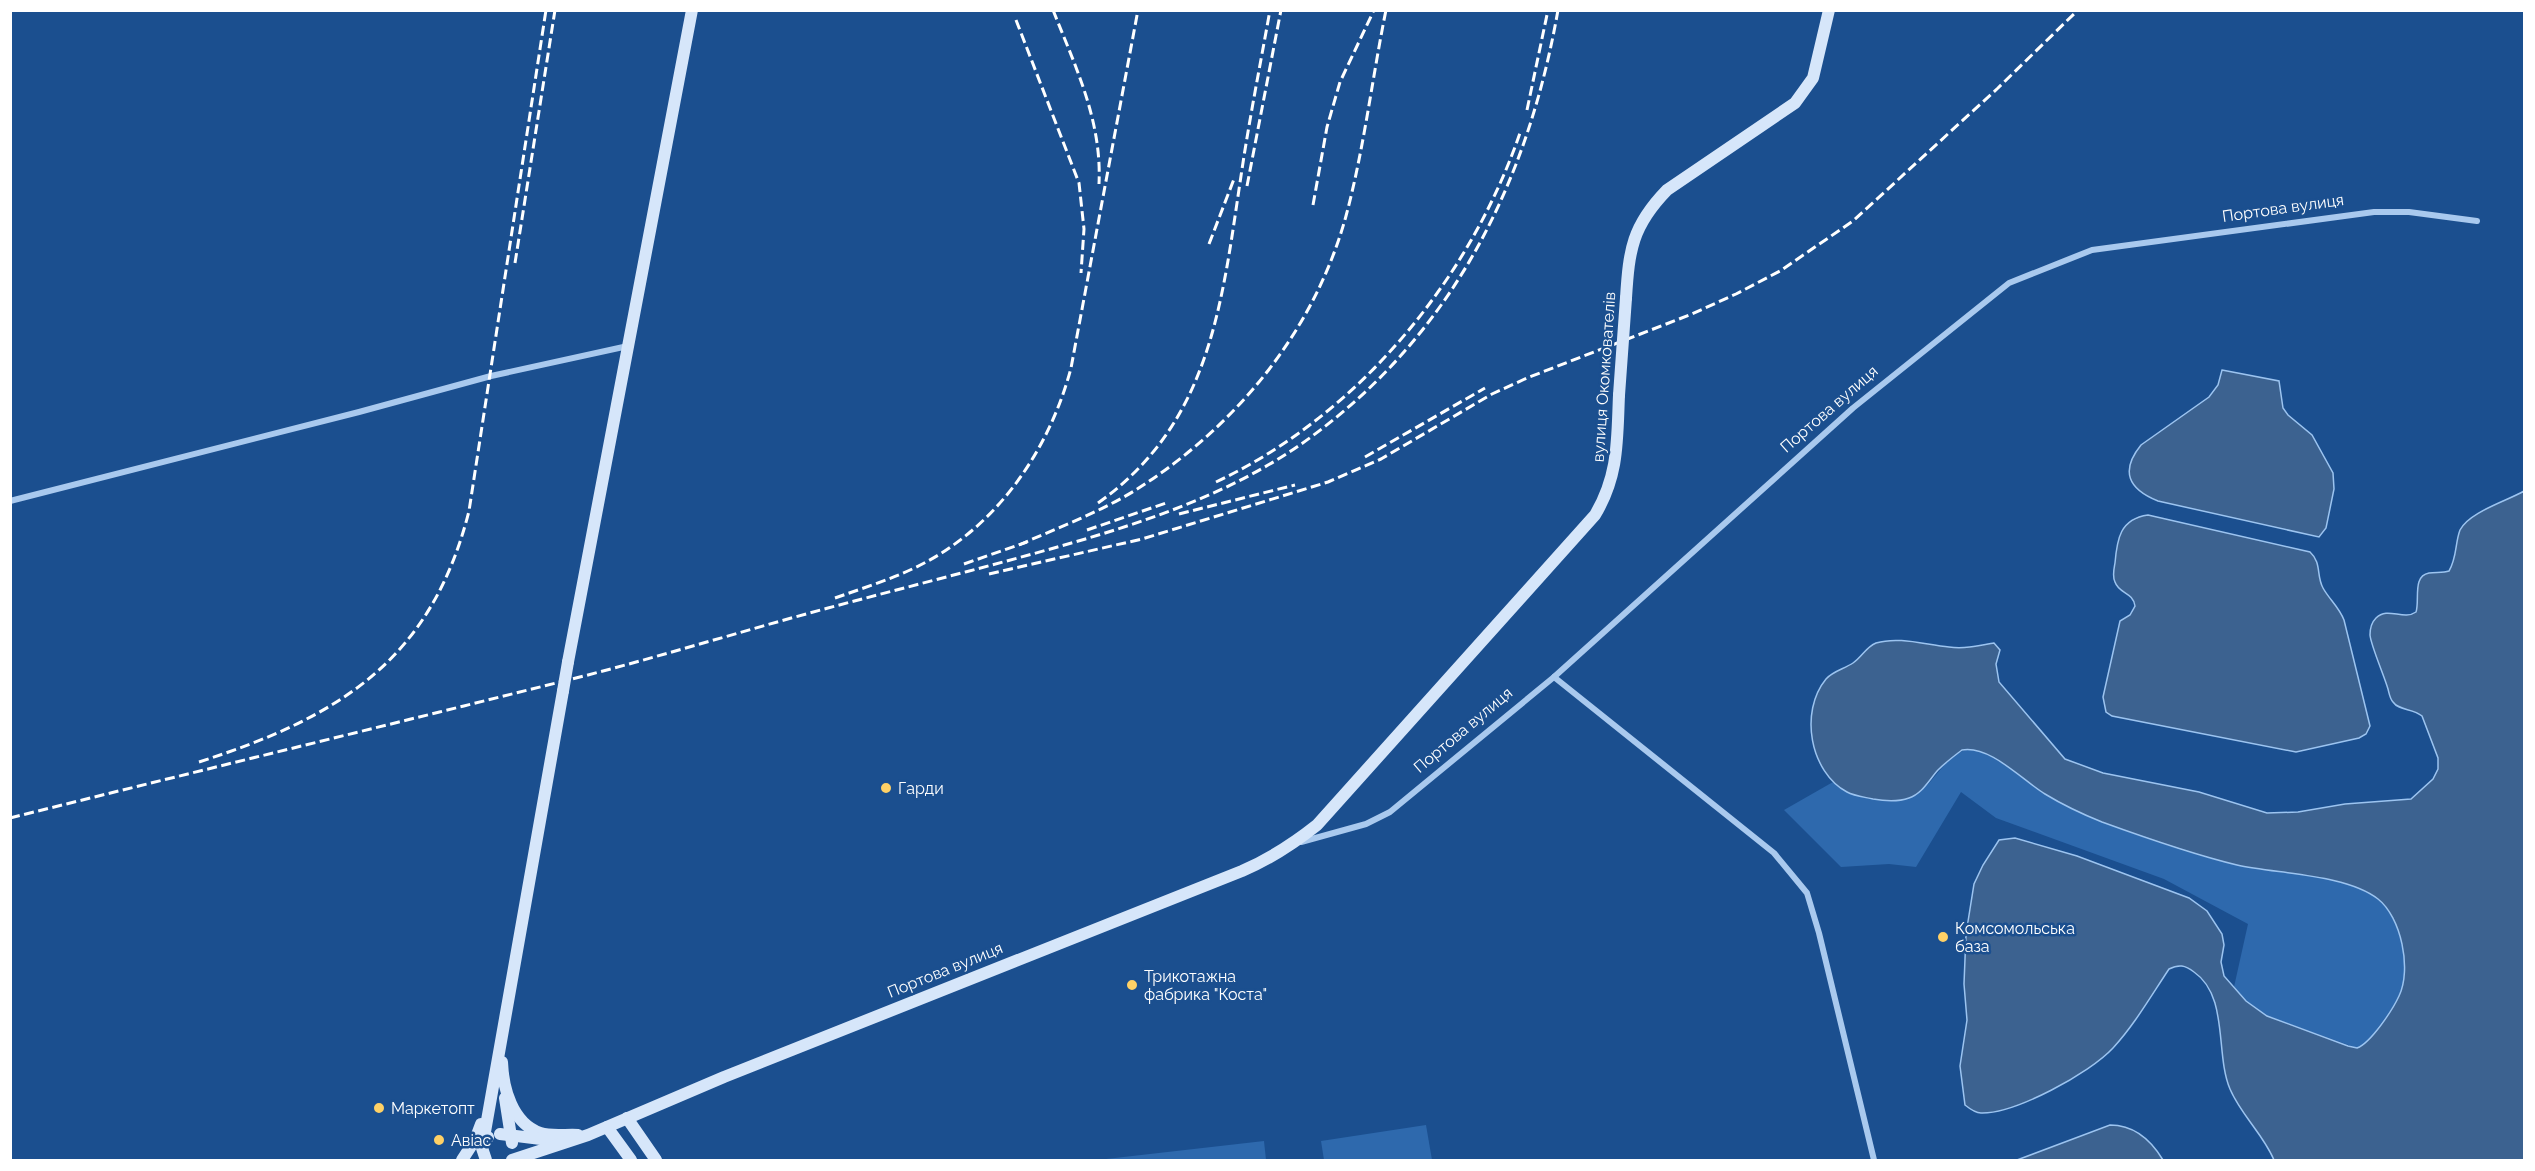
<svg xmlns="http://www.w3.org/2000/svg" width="2535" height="1171" font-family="Raleway,sans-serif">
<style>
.green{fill:#2e69ad}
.water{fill:#3c6290;stroke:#9cc4f0;stroke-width:1.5}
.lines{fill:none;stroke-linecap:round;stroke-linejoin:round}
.street{stroke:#a9c9ee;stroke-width:6}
.secondary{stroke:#d6e6fa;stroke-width:12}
.rail{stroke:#fff;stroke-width:3;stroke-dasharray:10 4.5;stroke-linecap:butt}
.secondary-bridge{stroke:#d6e6fa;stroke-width:12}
.poi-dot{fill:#ffd166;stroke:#1b4f8f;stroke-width:2}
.labels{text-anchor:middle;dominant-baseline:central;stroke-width:5;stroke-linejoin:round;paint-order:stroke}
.street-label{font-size:16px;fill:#fff;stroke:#1b4f8f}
.poi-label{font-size:16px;fill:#fff;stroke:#1b4f8f;text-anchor:start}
</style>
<rect width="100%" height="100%" fill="#1b4f8f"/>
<g class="green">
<path d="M1970 749C1998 755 2020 778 2043 793 2069 809 2097 820 2126 831 2162 844 2200 857 2238 865 2281 875 2338 873 2375 897 2396 910 2410 960 2404 983 2399 999 2389 1013 2379 1026 2373 1035 2367 1044 2357 1048L2267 1016 2246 1001 2234 987 2248 924 2164 879 1996 818 1961 792 1916 867 1889 864 1841 867 1784 810 1833 782C1849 794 1866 800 1886 800 1894 800 1901 801 1909 798 1934 789 1942 754 1970 749Z"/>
<polygon points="1426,1125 1432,1160 1324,1160 1321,1141"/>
<polygon points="1264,1141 1266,1160 1106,1160 1106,1159"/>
</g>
<g class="water">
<path d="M2222 370 2279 381 2283 408 2288 415 2312 435 2333 473 2334 489 2326 528 2319 537 2158 501C2128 489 2120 471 2141 445L2209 397 2218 385Z"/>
<path d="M2524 491V1160H2274C2263 1134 2241 1115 2230 1089 2215 1054 2229 996 2194 972 2185 965 2179 964 2169 969 2151 996 2135 1024 2113 1048 2090 1073 2015 1114 1981 1113 1975 1113 1970 1109 1965 1105L1960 1066 1967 1020 1964 984 1966 934 1974 884 1983 865 1999 840 2015 838 2077 856 2189 898 2207 911 2222 934 2224 945 2221 962 2224 976 2246 1001 2267 1016 2348 1046 2357 1048C2371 1043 2393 1009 2399 996 2412 969 2401 917 2378 899 2346 874 2277 874 2237 865 2191 854 2146 838 2102 822 2082 814 2063 805 2045 794 2022 780 1990 745 1962 750 1954 756 1945 763 1938 770 1929 780 1922 794 1909 798 1898 802 1884 801 1873 799 1864 797 1854 796 1847 792 1810 772 1799 712 1826 679 1833 671 1844 669 1853 663 1862 657 1866 647 1876 643 1899 636 1926 645 1949 647 1964 649 1978 646 1994 643L2000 650 1996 664 1999 682 2065 759 2103 773 2199 792 2267 813 2298 812 2345 804 2411 799 2433 779 2438 769V758L2422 716C2413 708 2399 711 2393 702 2390 699 2389 693 2388 689 2384 675 2371 646 2370 635 2370 629 2372 622 2376 618 2388 606 2403 621 2416 612 2420 600 2412 576 2429 573 2436 572 2443 573 2449 571 2457 558 2455 543 2460 530 2469 512 2507 501 2524 491Z"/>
<path d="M2148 515 2310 552C2322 563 2316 575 2323 588 2329 599 2339 607 2344 620L2370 726 2366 734 2359 738 2296 752 2112 716 2106 712 2103 697 2120 621 2130 615 2135 606C2133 592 2119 594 2115 582 2112 576 2114 569 2115 563 2117 539 2120 519 2148 515Z"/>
<path d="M2110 1125C2135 1125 2151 1140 2163 1160H2017Z"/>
</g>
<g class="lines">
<g class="street">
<polyline points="10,501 359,412 491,376 628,346"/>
<polyline points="1554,677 1774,853 1807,893 1819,933 1874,1160"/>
<polyline points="1301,842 1366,824 1390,812 1554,677 1853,408 2009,283 2092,250 2374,212 2409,212 2477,221"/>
</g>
<g class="secondary">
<path d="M1626 298C1629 250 1632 226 1667 190L1795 103 1813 78 1829 10"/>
<polyline points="568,662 692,10"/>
<path d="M502 1062C503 1088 512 1123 540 1133 552 1137 567 1134 578 1135"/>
<polyline points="505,1098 512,1143"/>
<polyline points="627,1118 656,1160"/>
<polyline points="607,1127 631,1160"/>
<polyline points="500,1134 549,1140"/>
<polyline points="483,1143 563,691"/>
<polyline points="462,1160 475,1140 481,1124"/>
<polyline points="486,1160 482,1148 488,1137"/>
<path d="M512 1160 588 1135 724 1077 1242 871C1270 859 1293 844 1317 825L1595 515C1619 475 1617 440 1619 395"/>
</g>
<g class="rail">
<path d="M1053 10C1076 68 1102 121 1099 184"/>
<polyline points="1016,20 1079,183 1084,229 1081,273"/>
<polyline points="1527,110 1548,10"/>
<polyline points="1247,186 1281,10"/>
<polyline points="1313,205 1327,127 1340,82 1374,10"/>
<polyline points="1209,244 1234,179"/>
<polyline points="515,263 555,10"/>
<polyline points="1365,457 1485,388"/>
<path d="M1216 482C1358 415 1469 281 1520 133"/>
<path d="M1098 503C1211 423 1222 302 1241 176 1249 121 1260 66 1270 10"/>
<polyline points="1179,514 1295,485"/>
<polyline points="1087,530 1166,503"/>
<path d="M1019 545C1057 528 1098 513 1134 491 1235 428 1314 332 1346 216 1364 149 1372 79 1386 10"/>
<polyline points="964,564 1027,542"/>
<polyline points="989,574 1142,539 1328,482 1381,459 1492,394 1527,378 1692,314 1736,294 1780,271 1853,221 1998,88 2078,10"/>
<path d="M835 598C866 587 899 577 928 561 1001 521 1050 447 1071 368L1138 10"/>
<path d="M199 762C339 717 431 661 469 511L546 10"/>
<path d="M10 818C202 770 393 724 584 676 665 655 746 630 828 608 903 588 979 569 1054 548 1143 523 1235 493 1311 437 1454 332 1528 181 1558 10"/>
</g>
<g class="secondary-bridge">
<polyline points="1619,395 1626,298"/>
<polyline points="563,691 568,662"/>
</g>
</g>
<g class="poi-dot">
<circle cx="886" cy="788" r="6"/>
<circle cx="1943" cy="937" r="6"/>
<circle cx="1132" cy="985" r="6"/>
<circle cx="379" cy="1108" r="6"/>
<circle cx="439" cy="1140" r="6"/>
</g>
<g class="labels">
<g class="street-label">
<text transform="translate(2283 208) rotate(-8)">Портова вулиця</text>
<text transform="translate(1604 377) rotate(-86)">вулиця Окомкователів</text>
<text transform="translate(1829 409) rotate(-41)">Портова вулиця</text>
<text transform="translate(1463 730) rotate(-40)">Портова вулиця</text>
<text transform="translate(945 970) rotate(-22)">Портова вулиця</text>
</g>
<g class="poi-label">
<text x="898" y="788">Гарди</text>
<text x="1955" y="928">Комсомольська<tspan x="1955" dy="18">база</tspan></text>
<text x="1144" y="976">Трикотажна<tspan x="1144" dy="18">фабрика "Коста"</tspan></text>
<text x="391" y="1108">Маркетопт</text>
<text x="451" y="1140">Авіас</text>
</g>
</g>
<rect width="2535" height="1171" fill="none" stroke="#ffffff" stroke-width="24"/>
</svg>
